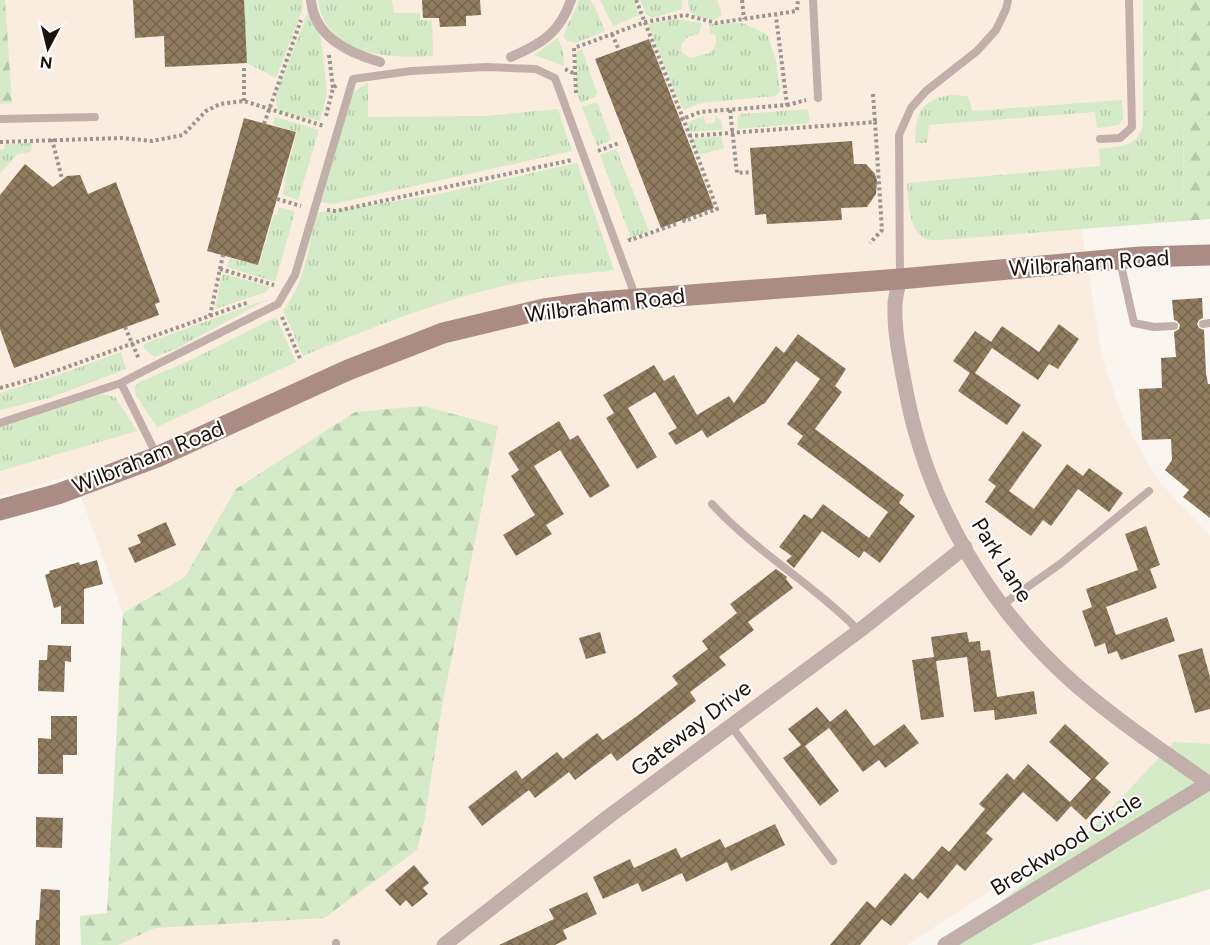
<svg xmlns="http://www.w3.org/2000/svg" width="1210" height="945" font-family="Figtree,sans-serif">
<style>
.built{fill:#fbece0}
.grass{fill:url(#grass-tufts)}
.forest{fill:url(#forest-firs)}
.park{fill:#d5eac7}
.building{fill:url(#building-cross-hatch)}
.lines{fill:none;stroke-linecap:round;stroke-linejoin:round}
.path{stroke:#9b938d;stroke-width:4;stroke-dasharray:3 3;stroke-linecap:butt}
.service{stroke:#c3afa9;stroke-width:8}
.pedestrian{stroke:#c3afa9;stroke-width:10}
.minor{stroke:#c3afa9;stroke-width:15}
.secondary{stroke:#aa8c84;stroke-width:21}
.labels{text-anchor:middle;dominant-baseline:central;stroke-width:4.5;stroke-linejoin:round;paint-order:stroke}
.street-label{font-size:22px;fill:#1d1209;stroke:#fff}
</style>
<defs>
<pattern id="grass-tufts" width="24" height="20" patternUnits="userSpaceOnUse" patternTransform="scale(1.5)"><rect width="24" height="20" fill="#d5eac7"/><path d="M3 7l-1-3M5 7V3M7 7l1-3M15 17l-1-3M17 17v-4M19 17l1-3" fill="none" stroke="#b6c8aa"/></pattern>
<pattern id="forest-firs" width="22" height="20" patternUnits="userSpaceOnUse" patternTransform="scale(1.5)"><rect width="22" height="20" fill="#d5eac7"/><path d="M5 1l3.5 6h-7zM16 11l3.5 6h-7z" fill="#b6c8aa"/></pattern>
<pattern id="building-cross-hatch" width="8" height="8" patternUnits="userSpaceOnUse" patternTransform="scale(1.5)"><rect width="8" height="8" fill="#907d60"/><path d="M0 0l8 8M0 8l8-8" fill="none" stroke="#75654d"/></pattern>
</defs>
<rect width="100%" height="100%" fill="#fbf5f0"/>
<polygon class="built" points="0,0 1162,0 1161,218 1081,226 1102,357 1123,419 1158,480 1210,536 1210,753 1075,835 907,945 81,945 80,916 107,913 123,613 73,475 0,496"/>
<g class="grass">
<polygon points="244,0 302,0 303,8 276,78 247,63"/>
<path d="M318 0H392L394 13H420V20H432L433 56C388 58 327 58 318 0Z"/>
<path d="M579 0H590L595 8 605 31 575 43 567 41 564 37C564 28 576 12 579 0Z"/>
<polygon points="600,0 633,0 639,15 613,26"/>
<polygon points="640,0 682,0 682,9 652,18 646,14"/>
<path d="M688 0H717L721 11V16L714 20C700 17 687 17 688 0Z"/>
<path d="M1143 0H1182L1184 221 941 240C937 240 930 240 926 239 907 230 909 200 907 183L1100 166 1099 149C1120 146 1136 148 1143 126Z"/>
<polygon points="308,12 321,38 327,93 320,121 279,111 276,104 276,95"/>
<polygon points="677,19 702,23 699,34 689,36 681,44 681,51 690,58 710,53 716,45 716,36 710,33 709,24 742,23 767,34 776,60 780,91 775,96 701,103 684,110 675,93 648,24"/>
<polygon points="558,38 563,51 564,66 534,55"/>
<polygon points="582,49 597,93 595,97 581,103 576,91 576,55 577,52"/>
<polygon points="368,83 368,117 486,116 558,109 572,151 333,204 321,202 352,93"/>
<path d="M951 95 967 96 970 102 972 111 1122 100 1123 119 1119 125 1097 128 1095 112 929 125 927 143H915C916 114 919 100 951 95Z"/>
<polygon points="597,102 611,140 597,146 582,107"/>
<polygon points="808,109 810,123 737,129 738,116 742,114"/>
<polygon points="715,115 721,121 723,130 689,132 688,122 704,116 705,124 715,123"/>
<polygon points="275,117 319,130 298,200 282,194 286,182 284,181 297,132 273,125"/>
<polygon points="721,136 724,148 698,155 691,139"/>
<polygon points="33,143 30,152 18,154 0,173 0,149 4,149 5,144"/>
<polygon points="616,149 649,231 631,238 600,155"/>
<path d="M577 163 614 270C585 274 555 275 527 281 449 296 376 326 303 356L283 310C305 283 309 247 316 213L429 196Z"/>
<polygon points="279,207 295,212 275,282 227,267 230,258 259,265 274,214 277,215"/>
<polygon points="225,274 270,287 266,292 215,309 222,275"/>
<polygon points="268,299 176,349 154,357 144,348 144,344"/>
<polygon points="276,317 296,362 157,427 136,396 134,387 140,382 195,358"/>
<polygon points="121,352 126,369 52,397 0,410 0,393 61,374"/>
<polygon points="102,394 115,397 137,431 0,471 0,426"/>
</g>
<g class="forest">
<polygon points="0,0 5,0 12,103 0,104"/>
<polygon points="1182,0 1210,0 1210,219 1184,221"/>
<polygon points="423,406 498,426 442,706 425,818 417,850 324,918 155,928 118,945 81,945 80,916 107,913 123,613 185,577 236,489 355,412"/>
</g>
<polygon class="park" points="1174,742 1210,744 1210,889 1031,945 944,945 1082,839"/>
<g class="building">
<polygon points="133,0 244,0 247,63 165,67 164,36 135,38"/>
<polygon points="422,0 480,0 481,15 466,16 466,26 440,27 439,18 423,18"/>
<polygon points="649,39 714,208 661,228 595,59"/>
<polygon points="244,118 296,132 258,265 207,251"/>
<polygon points="852,141 854,164 866,164 875,174 877,181 876,194 867,207 841,208 842,220 767,224 766,214 755,215 750,148"/>
<polygon points="25,164 53,187 67,176 80,175 88,194 116,182 160,302 155,304 159,315 14,368 0,329 0,195"/>
<polygon points="1202,298 1203,318 1199,320 1197,324 1199,328 1204,330 1206,373 1208,384 1210,384 1210,518 1183,497 1189,490 1165,470 1172,460 1171,439 1142,440 1139,389 1162,388 1161,358 1176,357 1174,332 1179,329 1180,325 1177,321 1174,320 1172,300"/>
<polygon points="1059,324 1079,339 1058,369 1049,364 1038,380 992,348 975,373 1021,405 1007,425 958,391 970,373 953,361 975,331 991,342 1002,326 1039,352"/>
<polygon points="798,334 846,369 835,386 842,392 815,429 904,495 899,503 915,516 880,563 864,551 859,558 822,531 794,568 786,561 792,556 779,547 804,514 812,519 823,504 869,538 888,512 797,444 803,436 787,424 820,379 796,361 765,403 707,438 702,430 676,445 668,433 677,428 655,392 628,408 657,457 637,469 606,418 614,413 603,395 654,365 664,381 674,375 697,415 729,396 734,403 776,346 784,353"/>
<polygon points="559,421 570,440 578,435 610,486 590,498 560,450 534,466 564,514 546,525 552,534 516,556 503,535 535,515 511,476 519,470 508,453"/>
<polygon points="1023,431 1042,445 1009,491 1034,509 1067,464 1083,476 1089,468 1123,493 1109,512 1078,489 1051,526 1043,520 1031,536 985,502 996,486 988,480"/>
<polygon points="166,522 176,545 135,563 128,548 141,543 137,535"/>
<polygon points="1146,526 1160,565 1150,569 1157,588 1106,607 1116,635 1167,617 1175,641 1121,660 1117,651 1108,654 1105,643 1095,647 1082,611 1092,607 1086,589 1138,570 1125,534"/>
<polygon points="97,560 103,584 84,589 84,624 61,624 61,606 54,608 45,575 50,573 49,571 79,562 80,565"/>
<polygon points="776,569 787,577 786,579 793,588 748,622 754,630 719,657 726,665 690,692 696,701 617,761 611,753 575,780 569,772 535,798 529,790 482,826 468,807 516,770 522,779 557,752 563,759 597,733 603,740 637,716 678,684 672,676 708,649 702,641 737,613 730,604"/>
<polygon points="600,632 606,653 586,659 579,638"/>
<polygon points="967,632 969,642 980,641 981,651 990,650 997,697 1034,691 1037,714 995,720 994,710 974,712 967,657 936,661 944,717 921,720 912,660 934,657 931,637"/>
<polygon points="48,645 71,646 71,662 65,661 64,692 38,691 39,660 47,660"/>
<polygon points="1202,648 1210,677 1210,709 1195,713 1178,655"/>
<polygon points="817,707 830,722 846,709 874,746 904,724 919,743 885,768 879,760 863,772 829,728 805,746 839,791 820,806 783,758 801,745 788,729"/>
<polygon points="51,716 77,716 77,755 63,755 63,774 38,774 38,738 51,739"/>
<polygon points="1065,724 1109,763 1095,778 1111,792 1086,820 1071,806 1057,822 1023,792 986,833 993,839 965,871 957,864 928,899 920,892 891,926 882,919 860,945 830,945 867,901 875,908 905,873 913,880 942,846 949,852 985,809 979,804 1007,773 1014,780 1028,764 1070,802 1091,779 1049,742"/>
<polygon points="36,817 63,818 62,848 36,847"/>
<polygon points="775,824 785,845 731,871 727,862 686,882 682,873 642,892 638,883 603,899 593,877 630,859 634,868 676,848 681,858 720,839 725,848"/>
<polygon points="414,865 429,883 423,888 428,894 412,907 406,900 400,906 385,890"/>
<polygon points="41,889 60,890 60,945 35,945 36,920 39,920"/>
<polygon points="587,892 597,914 563,930 567,939 555,945 499,945 554,919 549,909"/>
</g>
<g class="lines">
<g class="path">
<polyline points="636,0 690,136"/>
<polyline points="742,0 744,19"/>
<polyline points="612,34 619,50"/>
<polyline points="329,55 333,88"/>
<polyline points="565,69 575,74"/>
<polyline points="576,93 574,48 645,22 685,15 716,23 797,11 798,0"/>
<polyline points="873,94 875,122"/>
<polyline points="244,101 244,65"/>
<polyline points="787,105 806,100"/>
<polyline points="730,110 737,173 751,172"/>
<polyline points="326,116 333,88 338,84"/>
<polyline points="680,120 700,112 787,105 776,16"/>
<polyline points="264,124 301,20"/>
<polyline points="52,139 62,179"/>
<polyline points="0,142 122,138 152,141 183,135 206,111 220,104 244,101 324,126"/>
<polyline points="598,151 619,143"/>
<polyline points="277,199 301,206"/>
<polyline points="327,210 336,211 572,160"/>
<polyline points="684,219 684,221 717,209 690,136 875,122 882,230 870,243"/>
<polyline points="629,238 630,240 676,224"/>
<polyline points="220,269 223,255"/>
<polyline points="210,316 220,269 274,285"/>
<polyline points="282,317 301,361"/>
<polyline points="125,327 139,359"/>
<polyline points="0,388 36,378 249,302"/>
</g>
<g class="service">
<polyline points="813,0 818,98"/>
<polyline points="0,119 95,117"/>
<polyline points="1100,139 1120,138 1132,127 1129,0"/>
<polyline points="1120,261 1134,323 1154,327 1174,326"/>
<polyline points="900,277 899,135 911,108 926,91 977,51 996,30 1006,9 1008,0"/>
<polyline points="1203,324 1210,323"/>
<polyline points="121,383 157,456"/>
<polyline points="0,423 121,383 144,371 278,304 295,275 353,79 411,71 486,67 536,69 555,78 636,298"/>
<path d="M712 504C756 552 813 584 859 631"/>
<polyline points="1002,605 1060,564 1149,491"/>
<polyline points="731,726 833,861"/>
<polyline points="336,943 336,945"/>
</g>
<g class="pedestrian">
<path d="M311 0C314 37 349 53 380 62"/>
<path d="M511 57C541 44 560 33 571 0"/>
</g>
<g class="minor">
<path d="M900 279C898 287 895 297 895 305 894 334 901 364 906 391 927 504 990 610 1076 685 1118 721 1163 751 1208 783"/>
<polyline points="444,945 608,817 859,631 965,547"/>
<polyline points="945,945 1210,782"/>
</g>
<polyline class="secondary" points="0,510 58,494 157,457 348,370 443,333 544,309 586,303 900,279 1140,257 1210,255"/>
</g>
<g class="labels">
<g class="street-label">
<text transform="translate(1089 263) rotate(-4)">Wilbraham Road</text>
<text transform="translate(605 305) rotate(-7)">Wilbraham Road</text>
<text transform="translate(148 457) rotate(-22)">Wilbraham Road</text>
<text transform="translate(1002 560) rotate(58)">Park Lane</text>
<text transform="translate(691 728) rotate(-37)">Gateway Drive</text>
<text transform="translate(1066 844) rotate(-32)">Breckwood Circle</text>
</g>
</g>
<g transform="translate(48 48) rotate(187)" stroke="#ffffff" stroke-width="4.5" paint-order="stroke">
<path d="M0-4.5L10 22L0 15L-10 22Z" fill="#1d1209"/>
<text y="-9" font-size="16" font-weight="bold" text-anchor="middle" fill="#1d1209">N</text>
</g>
</svg>
